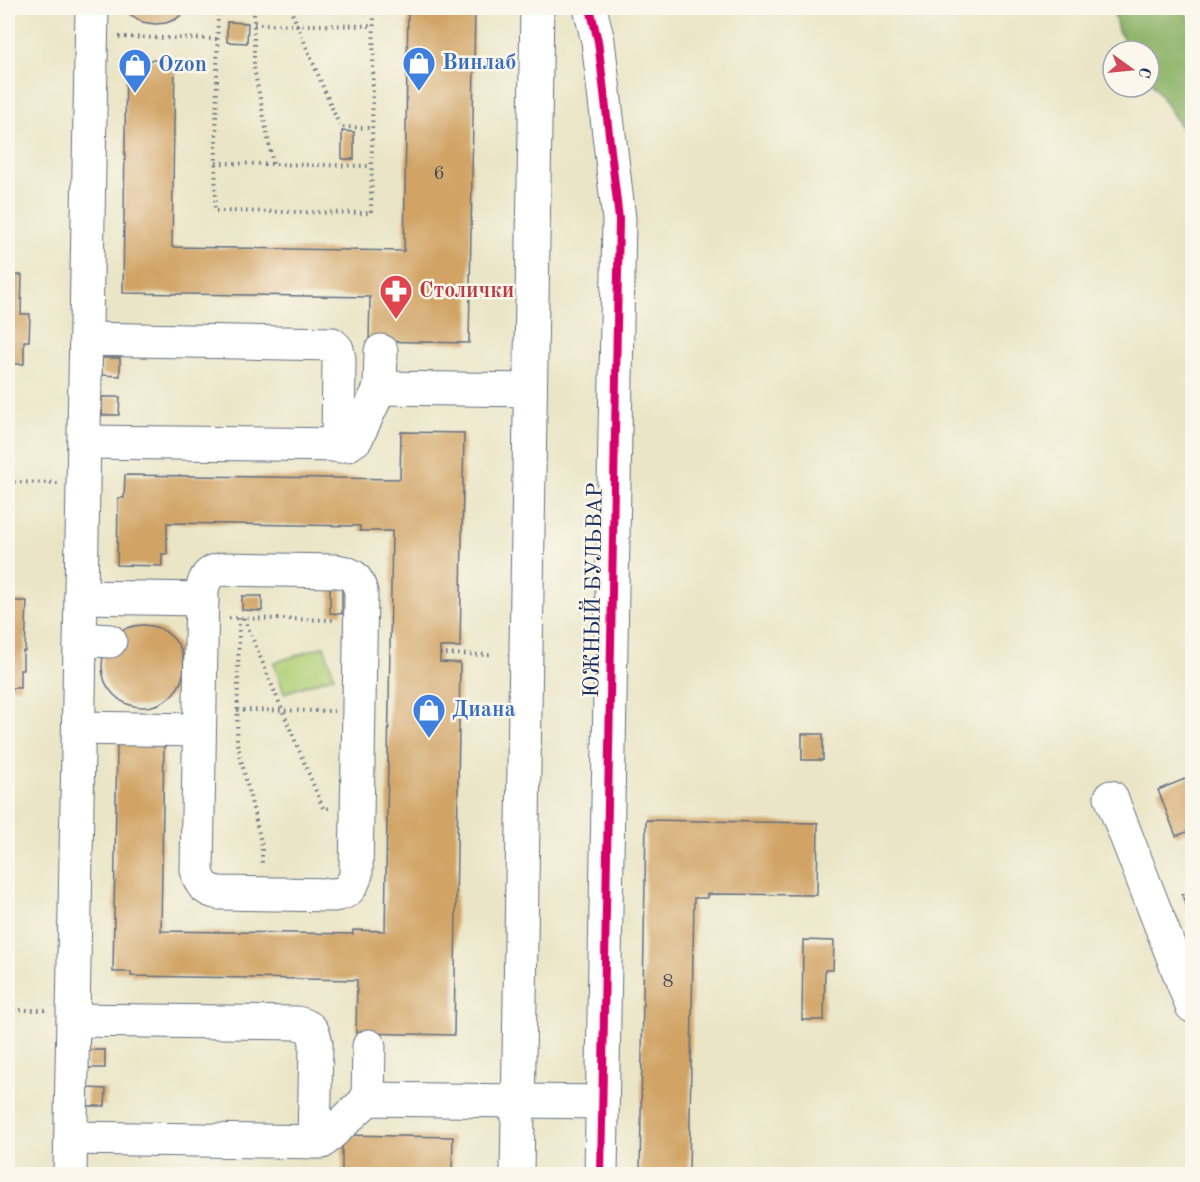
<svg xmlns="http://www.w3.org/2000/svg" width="1200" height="1182" font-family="'Old Standard TT',serif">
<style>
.green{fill:#b0d078;stroke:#66806b;stroke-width:1.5}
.forest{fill:#8cb268;stroke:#547063;stroke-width:1.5}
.building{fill:#d1a466}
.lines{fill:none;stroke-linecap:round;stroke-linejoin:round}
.minor-casing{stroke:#636f82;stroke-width:35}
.path{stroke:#636f82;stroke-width:4;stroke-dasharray:1.5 4.5;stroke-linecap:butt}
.minor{stroke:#fff;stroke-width:33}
.cycleway-casing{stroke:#fbf7ec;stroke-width:11}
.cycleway{stroke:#d6006c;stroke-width:8}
.labels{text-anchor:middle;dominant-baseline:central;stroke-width:5;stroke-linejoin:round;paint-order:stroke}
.number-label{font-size:20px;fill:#484c60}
.shop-label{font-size:22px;font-weight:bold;fill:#366cbe;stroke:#fbf7ec;text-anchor:start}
.health-label{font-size:22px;font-weight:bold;fill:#be3a42;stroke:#fbf7ec;text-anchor:start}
.street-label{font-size:22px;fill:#1b2f5e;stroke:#fbf7ec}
</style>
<rect width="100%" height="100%" fill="#fbf7ec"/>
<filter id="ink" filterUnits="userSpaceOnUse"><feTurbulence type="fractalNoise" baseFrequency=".0167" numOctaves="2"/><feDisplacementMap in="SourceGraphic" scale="12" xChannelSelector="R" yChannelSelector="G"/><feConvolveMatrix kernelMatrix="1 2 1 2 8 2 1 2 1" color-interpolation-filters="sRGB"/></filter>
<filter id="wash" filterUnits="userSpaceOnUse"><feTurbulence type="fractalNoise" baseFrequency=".008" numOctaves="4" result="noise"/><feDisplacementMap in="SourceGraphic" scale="24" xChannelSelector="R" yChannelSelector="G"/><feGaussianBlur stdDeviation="1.35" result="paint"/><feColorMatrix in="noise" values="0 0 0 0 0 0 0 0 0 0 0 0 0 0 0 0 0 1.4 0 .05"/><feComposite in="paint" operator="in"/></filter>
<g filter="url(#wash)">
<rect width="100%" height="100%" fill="#eae5c6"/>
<polygon class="green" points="324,646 334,676 284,693 274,663"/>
<polygon class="forest" points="1113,8 1182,8 1192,22 1192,144 1149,78 1149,51 1132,51 1118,31"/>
<g id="blocks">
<g class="building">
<polygon points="125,8 189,8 176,19 166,23 155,24 142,22 131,15"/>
<polygon points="408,8 475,8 469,343 369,341 370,297 123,293 126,60 175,60 172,247 404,251"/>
<polygon points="227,22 248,23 247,43 227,42"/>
<polygon points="342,131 354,132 354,159 342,159"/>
<polygon points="8,275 22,275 21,314 30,314 29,341 24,341 24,364 8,364"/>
<polygon points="102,358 120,358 120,376 102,375"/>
<polygon points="102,397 120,397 119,415 102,415"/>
<polygon points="401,432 464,433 460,647 440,647 440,662 460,663 454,1035 356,1033 357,980 131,976 131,972 113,972 117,742 164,742 161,931 353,934 353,930 385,931 392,531 360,531 360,526 167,523 167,554 162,554 162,566 117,565 118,498 124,498 125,475 400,479"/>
<polygon points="330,586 342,586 342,614 330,613"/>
<polygon points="242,596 262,596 262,611 242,610"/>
<polygon points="8,601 27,601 25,651 23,651 23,670 20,670 20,688 8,688"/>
<circle cx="143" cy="666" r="41"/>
<rect x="802" y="734" width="21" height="26"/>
<polygon points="1192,776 1192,830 1176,836 1158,790"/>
<polygon points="646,820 818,823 817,895 707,894 707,898 694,898 689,1174 640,1174"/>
<polygon points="1192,891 1192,921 1182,895"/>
<polygon points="803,940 834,941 833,970 825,970 824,1020 802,1020"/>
<rect x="87" y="1050" width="18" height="18"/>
<polygon points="87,1088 106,1089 105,1106 87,1106"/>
<polygon points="342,1135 453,1137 452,1174 342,1174"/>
</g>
</g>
</g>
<g filter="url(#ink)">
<use href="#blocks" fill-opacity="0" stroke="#636f82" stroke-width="1.5"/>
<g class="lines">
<defs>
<g id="minor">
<polyline points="590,8 598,41 619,219 601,1174"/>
<polyline points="86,339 332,344 337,349 339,359 338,446"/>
<polyline points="380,388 381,351"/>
<polyline points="84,442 347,445 356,439 380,388 530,390"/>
<path d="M224 569 337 571C352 573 357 577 361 592L356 874C352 888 348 893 334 895L219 893C205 890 200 885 197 870L202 591C205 576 209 571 224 569Z"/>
<polyline points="81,597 202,599"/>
<polyline points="81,639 110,641"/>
<polyline points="79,728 199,730"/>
<polyline points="1111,797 1192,1006"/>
<path d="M74 1020 297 1023C311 1026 314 1030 316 1044L314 1142"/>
<polyline points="368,1099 369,1046"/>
<polyline points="72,1138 322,1142 368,1099 602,1102"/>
<polyline points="70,1174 92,8"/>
<polyline points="517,1174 537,8"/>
</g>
</defs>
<use href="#minor" class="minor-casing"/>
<g class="path">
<polyline points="218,8 215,211 371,213 374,8"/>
<polyline points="254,8 254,68 273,164"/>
<polyline points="290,8 340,127 372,128"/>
<polyline points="254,24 374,26"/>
<polyline points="119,37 218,39"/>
<polyline points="216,163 371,166"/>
<polyline points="8,482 58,483"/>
<polyline points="229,618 335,620"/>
<polyline points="239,618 237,743 262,846 262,866"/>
<polyline points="244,618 323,808 332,808"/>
<polyline points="440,654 492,655"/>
<polyline points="237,710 334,711"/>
<polyline points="8,1010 46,1010"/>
</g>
<use href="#minor" class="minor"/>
<defs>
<polyline id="cycleway" points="590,8 598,41 619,219 601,1174"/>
</defs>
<use href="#cycleway" class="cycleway-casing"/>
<use href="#cycleway" class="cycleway"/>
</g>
</g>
<defs>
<symbol id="shop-pin" viewBox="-11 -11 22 30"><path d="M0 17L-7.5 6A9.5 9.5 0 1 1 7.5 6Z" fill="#3f7fe0" stroke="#fbf7ec"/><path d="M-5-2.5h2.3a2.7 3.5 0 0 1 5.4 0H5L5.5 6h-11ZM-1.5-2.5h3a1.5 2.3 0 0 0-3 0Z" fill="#fff"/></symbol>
<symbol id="pharmacy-pin" viewBox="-11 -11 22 30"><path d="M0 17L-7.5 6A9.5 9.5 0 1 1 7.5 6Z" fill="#e0444e" stroke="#fbf7ec"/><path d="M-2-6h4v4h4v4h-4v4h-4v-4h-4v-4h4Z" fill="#fff"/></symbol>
</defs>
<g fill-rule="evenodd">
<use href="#shop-pin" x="400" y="44" width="38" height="52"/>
<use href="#shop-pin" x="116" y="46" width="38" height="52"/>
<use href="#pharmacy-pin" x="377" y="272" width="38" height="52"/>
<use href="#shop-pin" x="410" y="691" width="38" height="52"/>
</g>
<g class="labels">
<g class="number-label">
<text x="439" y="174">6</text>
<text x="668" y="982">8</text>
</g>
<g class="shop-label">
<text x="442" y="63">Винлаб</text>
<text x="158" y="65">Ozon</text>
<text x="452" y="710">Диана</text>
</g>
<g class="health-label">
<text x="419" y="291">Столички</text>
</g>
<g class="street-label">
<text transform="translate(594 590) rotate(-89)">ЮЖНЫЙ БУЛЬВАР</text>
</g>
</g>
<rect width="1200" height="1182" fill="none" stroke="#fbf7ec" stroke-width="30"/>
<g transform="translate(1131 69) rotate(105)"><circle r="28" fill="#fbf7ec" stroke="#a1a7b3" stroke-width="1.5"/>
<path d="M0-4.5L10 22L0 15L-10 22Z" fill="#d1495b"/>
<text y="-9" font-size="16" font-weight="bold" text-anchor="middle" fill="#1b2f5e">С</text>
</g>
</svg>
